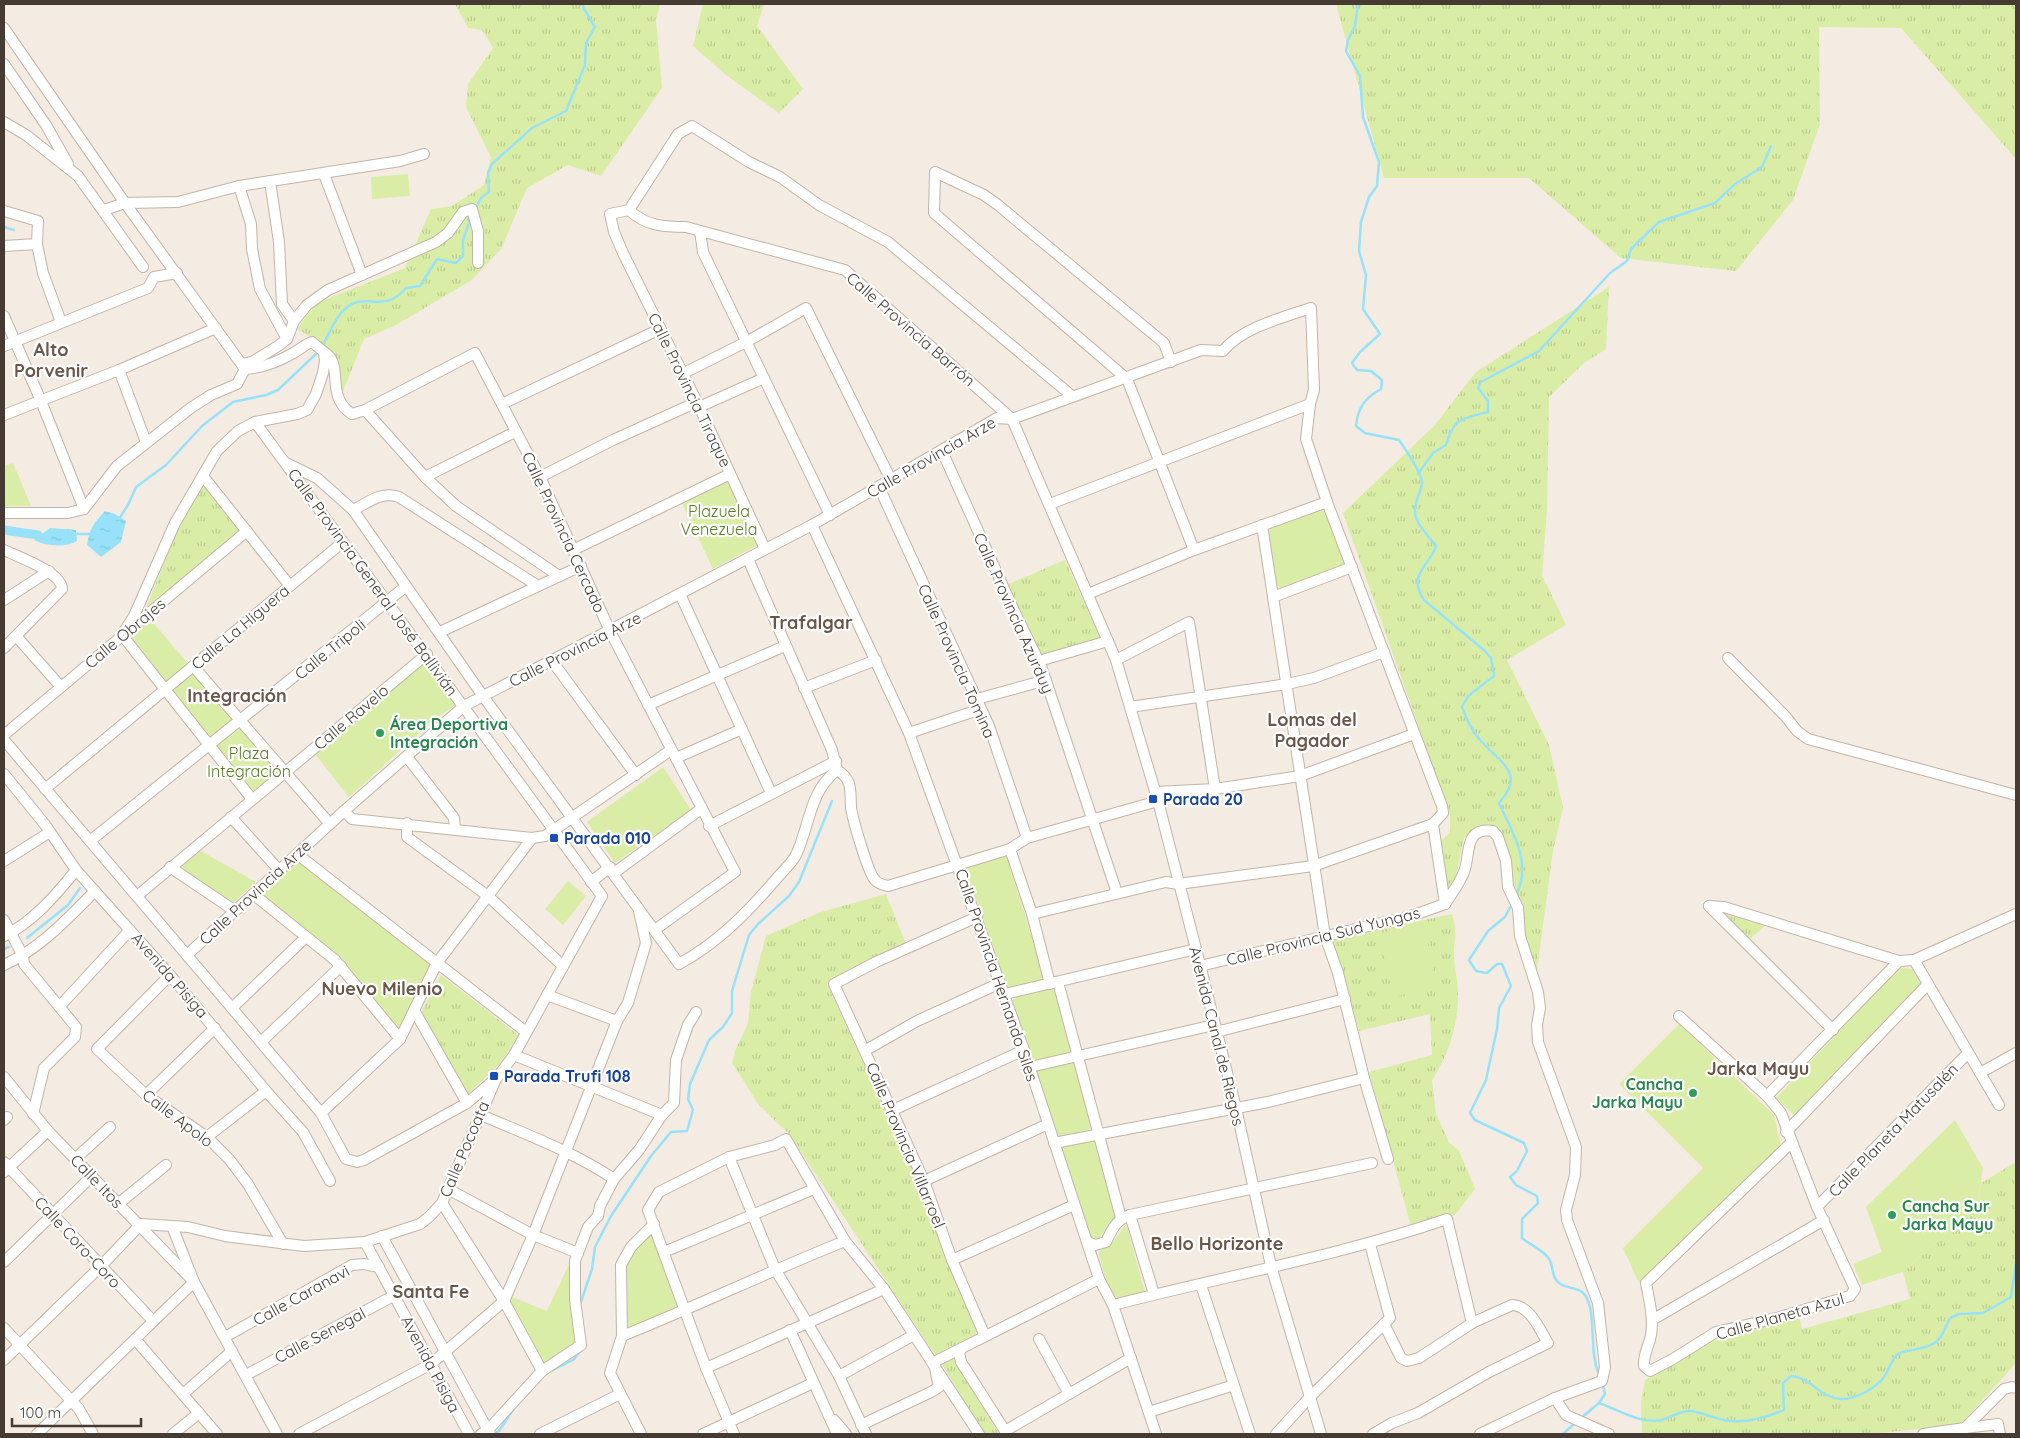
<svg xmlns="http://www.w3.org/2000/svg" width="2020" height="1438" font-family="Quicksand,sans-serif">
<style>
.grass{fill:url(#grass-tufts)}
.green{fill:#daeda6}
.water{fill:url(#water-ripples)}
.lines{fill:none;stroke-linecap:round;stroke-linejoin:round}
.stream{stroke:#97e2f9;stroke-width:2.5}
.canal{stroke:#97e2f9;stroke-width:9}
.minor-casing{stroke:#c3b4a7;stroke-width:12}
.minor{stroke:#fff;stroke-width:10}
.leisure-dot{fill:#2e9e5b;stroke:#fff;stroke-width:2}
.transit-dot{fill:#1a4fb4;stroke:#fff;stroke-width:2}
.labels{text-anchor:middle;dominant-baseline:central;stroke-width:4.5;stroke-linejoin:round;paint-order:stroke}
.street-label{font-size:16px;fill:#463b32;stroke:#fff}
.park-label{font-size:16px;fill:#547e1f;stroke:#fff}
.leisure-label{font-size:16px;font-weight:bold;fill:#27864d;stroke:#fff;text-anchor:start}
.transit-label{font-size:16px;font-weight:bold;fill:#164399;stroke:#fff;text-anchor:start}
.neighbourhood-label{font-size:18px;font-weight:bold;fill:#6a5648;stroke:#fff}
</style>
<defs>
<pattern id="grass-tufts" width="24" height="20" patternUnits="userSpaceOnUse" patternTransform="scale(1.25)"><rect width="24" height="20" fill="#daeda6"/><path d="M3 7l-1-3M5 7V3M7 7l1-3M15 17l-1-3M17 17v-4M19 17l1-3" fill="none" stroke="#bccc8f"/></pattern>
<pattern id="water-ripples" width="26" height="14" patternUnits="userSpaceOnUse" patternTransform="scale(1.25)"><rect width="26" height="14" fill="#97e2f9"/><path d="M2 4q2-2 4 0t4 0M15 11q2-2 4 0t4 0" fill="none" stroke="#84c3d6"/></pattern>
</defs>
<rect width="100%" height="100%" fill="#f4ebe2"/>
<g class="grass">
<polygon points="455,4 660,4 656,20 662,88 601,176 568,165 527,188 501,249 472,280 396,325 364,339 340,399 338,378 330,349 298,329 305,317 319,302 405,268 431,209 452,206 484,185 491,157 466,107 468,84 493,48 482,30 468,28"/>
<polygon points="703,4 764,4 757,26 803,89 779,113 726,75 693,46"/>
<polygon points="1336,4 2016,4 2016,159 1901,28 1819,27 1820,124 1793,200 1736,271 1621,258 1529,178 1384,178"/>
<polygon points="1609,287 1606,349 1584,363 1549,397 1547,509 1542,575 1566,625 1507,660 1549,745 1563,808 1553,851 1535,985 1502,835 1480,825 1464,838 1450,903 1440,841 1450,833 1450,815 1343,513 1434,426 1476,372"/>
<polygon points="203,483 241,531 145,611 174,538"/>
<polygon points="1065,560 1101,640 1042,656 1006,585"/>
<polygon points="886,894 906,944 854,967 827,984 916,1178 948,1263 978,1333 935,1355 790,1135 759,1105 732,1063 735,1051 748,1023 751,992 766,936 821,912"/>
<path d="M1452 914C1458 934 1454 936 1454 955 1454 968 1458 980 1458 993 1459 1023 1448 1056 1432 1080L1436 1114 1449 1142 1459 1151 1475 1189 1455 1215 1411 1227 1369 1072 1432 1055 1430 1014 1359 1031 1345 978 1332 940Z"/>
<polygon points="1725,914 1765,926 1750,939"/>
<polygon points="441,975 518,1035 502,1062 468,1094 421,1013"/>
<polygon points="2016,1162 2016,1363 1960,1425 1869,1434 1642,1434 1641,1401 1645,1380 1714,1341 1799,1316 1802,1329 1910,1299 1903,1272 1977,1207 1981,1183"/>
<polygon points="952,1356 999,1434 984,1434 941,1363"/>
</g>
<g class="green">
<polygon points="408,174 410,196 372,199 371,177"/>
<polygon points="13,463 31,506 4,506 4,466"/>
<polygon points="726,480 729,481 758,545 713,569 681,501"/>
<polygon points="1322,508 1325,509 1345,562 1344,565 1281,589 1276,584 1269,531 1270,527"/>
<polygon points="150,619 189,665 167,682 133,639 134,631"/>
<polygon points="423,664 427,664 457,704 435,719 349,797 315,754"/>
<polygon points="193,672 233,720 210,738 172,690"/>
<polygon points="241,728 277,770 276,774 254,791 217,748 218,744"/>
<polygon points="663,767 691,810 615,863 587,822"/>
<polygon points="199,850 256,882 233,903 182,870 183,864"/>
<polygon points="1006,855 1045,979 1007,989 965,866"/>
<polygon points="298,862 301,863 429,964 430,969 401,1029 397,1030 355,981 343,959 267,902 263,896 265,889"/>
<polygon points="568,881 586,896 563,925 545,909"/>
<polygon points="1424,923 1437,988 1393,997 1380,933"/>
<polygon points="1899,968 1912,969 1921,984 1795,1116 1776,1098"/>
<polygon points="1054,987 1072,1051 1068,1054 1037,1061 1031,1056 1013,1000 1018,994"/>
<polygon points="1679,1024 1774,1115 1781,1146 1639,1283 1623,1248 1703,1168 1619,1084"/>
<polygon points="1076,1061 1094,1128 1059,1137 1036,1073 1040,1069"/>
<polygon points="1955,1120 1983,1168 1977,1207 1903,1272 1862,1285 1853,1264 1882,1252 1866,1207"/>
<polygon points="1095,1140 1115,1218 1109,1223 1099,1239 1091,1239 1060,1148"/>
<polygon points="1126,1224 1145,1292 1117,1300 1105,1277 1098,1252 1110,1246"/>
<path d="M651 1233H655L680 1309 629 1328C626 1305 617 1270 633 1250 638 1244 645 1238 651 1233Z"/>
<polygon points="570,1262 576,1345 546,1366 510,1304 512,1297 547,1311"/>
</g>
<g class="water">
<path d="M105 511 115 514 126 521 121 542 101 557 87 545C89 529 94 523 105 511Z"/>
<path d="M50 528 76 530 77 541C66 548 45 546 34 540Z"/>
</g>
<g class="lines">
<g class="stream">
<path d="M1358 4 1355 26 1348 40 1346 51 1360 76 1363 117 1379 162 1377 186 1369 197 1361 222 1359 251 1366 275 1363 309 1380 334 1360 352 1352 363 1357 370 1371 371 1382 380 1381 389C1365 398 1358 407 1356 426L1365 433 1399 440C1405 449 1420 470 1422 481 1423 490 1414 501 1415 511 1415 525 1430 536 1436 547 1426 569 1408 575 1424 600L1485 651 1491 658 1494 676 1468 696 1462 707C1466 719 1472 731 1481 741 1499 762 1527 773 1499 803 1512 832 1532 862 1517 893"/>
<polyline points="476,208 481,198 489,192 488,173 492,164 532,128 566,111 585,65 586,43 595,27 583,7 583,4"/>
<polyline points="4,227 14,230"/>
<path d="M322 346C329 335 334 319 344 310 365 289 383 316 406 288L420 286 437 259 456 263 463 256V240L471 217"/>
<path d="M1418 474 1433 453 1446 445C1454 417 1462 419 1488 412V401L1478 388 1481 382 1539 351 1610 273 1627 261 1631 249 1659 222 1715 203 1735 184 1762 167 1771 146"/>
<polyline points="119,519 128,505 136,487 166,465 202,426 233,402 266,395 278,390 319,351"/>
<polyline points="74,534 91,534"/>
<path d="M1512 904 1505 917 1488 931 1469 960 1476 971 1487 973 1497 964H1502L1511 986 1499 1008 1497 1029 1486 1080 1470 1113 1475 1120 1524 1143 1527 1151 1517 1171 1510 1177 1516 1185 1537 1196 1538 1203 1522 1219V1238C1530 1245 1544 1250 1549 1259 1554 1267 1551 1277 1559 1283 1572 1292 1584 1283 1590 1307 1595 1330 1590 1353 1599 1375"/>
<polyline points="27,938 68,905 80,888"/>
<polyline points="4,949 9,947"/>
<polyline points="580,1305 592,1269 595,1247 611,1216 651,1156 671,1132 687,1131 693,1110 688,1099 690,1084 709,1040 723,1027 732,1013 732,991 749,935 758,924 789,896 799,882 832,801"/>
<polyline points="553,1370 573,1360 582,1349"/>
<path d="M1599 1403C1619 1410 1639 1424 1661 1420 1671 1418 1680 1410 1691 1411 1701 1412 1713 1418 1724 1420 1744 1424 1765 1418 1784 1410L1783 1383 1791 1376C1811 1377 1819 1398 1841 1399 1855 1400 1876 1388 1884 1377 1889 1370 1891 1360 1898 1354 1902 1351 1908 1351 1913 1350 1939 1345 1939 1342 1950 1318L1959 1314 1983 1313 2011 1297 2016 1263"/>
<polyline points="1581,1418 1599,1403 1605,1394 1603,1385"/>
<polyline points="494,1434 499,1431 513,1410"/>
<polyline points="1563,1434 1575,1423"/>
</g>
<polyline class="canal" points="4,530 38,535"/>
<defs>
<g id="minor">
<polyline points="4,28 125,203 245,369"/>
<polyline points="4,64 46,125 68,164"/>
<polyline points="4,122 26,135 78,176 143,267"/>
<polyline points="324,174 362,275"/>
<polyline points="270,181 279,242 282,304 294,321"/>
<polyline points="239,186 251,224 252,249 260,289 287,339"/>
<polyline points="104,210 125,203 178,202 239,186 400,161 424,154"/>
<path d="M629 210C646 226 664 227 686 227L845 270 1012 419 1116 660 1158 801 1196 949 1236 1108 1271 1266 1321 1434"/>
<polyline points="4,211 38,221 37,244 4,246"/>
<polyline points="700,231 703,252 830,515"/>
<polyline points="37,244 43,273 61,322"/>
<polyline points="4,316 41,401 84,509"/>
<polyline points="4,346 148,288 154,277 177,273"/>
<path d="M324 352C345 364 324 396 352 414L365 410 475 353 540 477 610 631 735 872 656 929"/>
<polyline points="1171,362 1164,343 998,205 984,195 935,172 934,213 1127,379 1194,550"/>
<polyline points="242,364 252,362 278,346 287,339 294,321 307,305 328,290 436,242 448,233 463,212 472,209 478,231 478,263"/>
<polyline points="119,370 146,442"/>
<polyline points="682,374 748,341 806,308 891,480"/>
<polyline points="502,404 660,329"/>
<polyline points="1310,404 1306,439 1327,502 1442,806 1443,813 1433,824 1445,904"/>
<polyline points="699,407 764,378"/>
<polyline points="365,410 425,477 456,506 559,576"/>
<polyline points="4,415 119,370 216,328"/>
<path d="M1012 419 1201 350 1223 351C1241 328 1284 317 1311 308L1314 390 1310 404 1050 504"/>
<polyline points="942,451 1015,613 1041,666 1117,893"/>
<path d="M286 463 317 478 353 510 483 696 679 964C719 942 748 912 777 878 783 871 792 863 796 855 810 825 809 792 837 770"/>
<polyline points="203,476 290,586"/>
<polyline points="425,477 515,432"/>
<polyline points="540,477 613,440 697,402"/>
<polyline points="879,487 989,726 1027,838"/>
<path d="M353 510C369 502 381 491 399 497L538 586"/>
<polyline points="4,513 68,513 84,509 117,466 192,407 211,395 237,384 245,369"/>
<polyline points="812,525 909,733 1024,1050 1099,1279 1113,1305 1156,1434"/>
<polyline points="1262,525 1325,936 1338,973 1364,1078 1388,1159"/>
<polyline points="765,549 697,402 623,253 614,232 610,214 629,210 678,134 692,126 749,162 780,177 819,205 888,242 1072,396"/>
<path d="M4 550C18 557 62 572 62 589L4 648"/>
<polyline points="573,550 730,474"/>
<path d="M748 559 832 750 837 770C853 780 850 790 851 807 852 817 868 873 875 880 878 884 884 885 888 886L1010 849 1027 838 1158 801"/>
<polyline points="680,594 771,793"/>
<polyline points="1088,594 1194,550 1327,502"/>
<polyline points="1273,597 1352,567"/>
<polyline points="4,600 49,571"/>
<polyline points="440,632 581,566"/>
<path d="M122 635 134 616 175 523 217 451 238 431 255 422 297 414 307 410 316 394 323 373 325 361 324 352 312 342C305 344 301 349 295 352 280 361 263 368 245 369"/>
<polyline points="122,635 252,799"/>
<polyline points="17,637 61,687"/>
<polyline points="1728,658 1786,717 1797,731 1808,739 2016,795"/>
<polyline points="1116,660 1189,622 1215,789"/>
<polyline points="552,661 636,775"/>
<polyline points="1039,661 1108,641"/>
<polyline points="193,666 330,824"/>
<polyline points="804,688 876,660"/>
<polyline points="977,699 1046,680"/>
<polyline points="648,705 785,646"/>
<polyline points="1130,707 1287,684 1314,678 1384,652"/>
<polyline points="909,733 981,709"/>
<polyline points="4,735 247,531"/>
<polyline points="4,740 321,1113 346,1159 357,1162 364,1160 467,1103 493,1081"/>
<polyline points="407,757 454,818 455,829"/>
<polyline points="676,758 742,729"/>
<polyline points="4,774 46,826 76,870 170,975 266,1091 303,1132 330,1181"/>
<polyline points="45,789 343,542"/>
<polyline points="1155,792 1215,789 1300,776 1414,734"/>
<polyline points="344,811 352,819 532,838 545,836 671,750"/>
<polyline points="231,817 279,870"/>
<polyline points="407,823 407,837 488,896 563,966"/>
<polyline points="709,826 836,761"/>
<polyline points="90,841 405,587"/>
<polyline points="1010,849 1032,914 1050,984"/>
<polyline points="297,854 526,1032"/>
<polyline points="4,861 50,832"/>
<polyline points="170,867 235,911"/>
<polyline points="614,873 701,809"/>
<polyline points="591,882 610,867"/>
<polyline points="253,894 335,960 400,1039"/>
<polyline points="137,896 427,654"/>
<path d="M1445 904C1452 893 1461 882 1465 869 1470 851 1465 827 1493 831L1498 837 1506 861 1508 887 1518 908 1520 936 1538 992 1540 1008 1537 1025 1538 1042 1576 1147 1575 1175 1566 1210 1567 1220 1598 1303 1605 1367 1602 1381 1555 1398 1480 1434"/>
<polyline points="1709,906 1724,907 1899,961 1914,960 2016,914"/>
<polyline points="1709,906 1833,1030"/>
<polyline points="1032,914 1166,882 1178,884 1313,866 1433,824"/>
<polyline points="977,917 876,962 834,984 924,1181 952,1260 985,1336"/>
<polyline points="4,920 23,956 24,964 76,1027 75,1037 44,1068 33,1114"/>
<path d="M4 936C32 923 57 894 76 870"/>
<polyline points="187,955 344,811 464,706 812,525 997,418 1012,419"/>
<polyline points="1914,960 1999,1105"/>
<path d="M4 965C41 948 67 919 95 891"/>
<polyline points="1200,966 1411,916 1445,904"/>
<polyline points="170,975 97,1049 146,1095 207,1137 229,1159 248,1184 283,1244"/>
<polyline points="1058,982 1121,1218"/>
<polyline points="1005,994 1196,949"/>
<polyline points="547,995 617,1021"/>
<polyline points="60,1006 130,930"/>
<polyline points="233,1007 305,938"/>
<polyline points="414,1010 467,1103"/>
<path d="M1679 1016 1767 1096 1781 1113 1817 1207 1855 1289 1850 1296 1780 1317 1716 1332 1673 1359 1650 1371 1644 1366C1643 1353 1649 1347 1651 1335 1654 1318 1649 1300 1646 1283L1791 1143"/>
<polyline points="1216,1032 1345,999"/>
<polyline points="262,1041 341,966"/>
<polyline points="866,1050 917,1021 1000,983"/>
<polyline points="514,1055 662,1115"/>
<polyline points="1030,1067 1214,1025"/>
<polyline points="1980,1073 2016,1053"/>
<polyline points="4,1077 48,1131 194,1282 37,1434"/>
<polyline points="146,1095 215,1028"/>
<polyline points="1767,1096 1899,961"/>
<polyline points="893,1110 1024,1050"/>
<polyline points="321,1113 400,1039 437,963 532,838"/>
<path d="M479 1114C525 1134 572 1151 614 1179"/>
<polyline points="4,1120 7,1117"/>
<polyline points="1786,1132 1928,984"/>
<polyline points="207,1137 266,1091"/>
<polyline points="1054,1143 1268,1102 1364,1078"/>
<polyline points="729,1157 775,1269 839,1376 866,1434"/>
<polyline points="75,1159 110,1127"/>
<polyline points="4,1162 153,1321"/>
<polyline points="4,1172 48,1131"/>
<polyline points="924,1181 1048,1124"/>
<polyline points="448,1189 533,1235 578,1253"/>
<polyline points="442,1203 504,1301 542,1371"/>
<polyline points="118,1204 166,1165"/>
<polyline points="1817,1207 1968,1053"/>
<polyline points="1130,1215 1154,1294"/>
<polyline points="172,1226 194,1282 277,1434"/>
<polyline points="382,1236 490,1434"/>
<polyline points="365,1242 469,1434"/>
<path d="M1088 1242 1095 1245 1106 1242C1112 1229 1116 1220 1130 1215L1372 1163"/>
<polyline points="664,1252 814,1189"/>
<polyline points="952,1260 1074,1205"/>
<polyline points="4,1262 91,1177"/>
<polyline points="1201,1285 1250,1434"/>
<path d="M1113 1305C1225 1276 1338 1256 1447 1219L1472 1323"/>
<polyline points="1652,1320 1824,1220"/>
<polyline points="4,1328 79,1409 93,1434"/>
<polyline points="790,1330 837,1434"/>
<path d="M622 1336C697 1306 770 1271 845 1241"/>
<polyline points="225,1337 352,1265 364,1264 379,1267"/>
<polyline points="135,1339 217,1434"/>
<polyline points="1039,1339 1069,1394"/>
<polyline points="962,1348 959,1352 961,1362 1007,1434"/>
<polyline points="4,1360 101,1266 141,1224 188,1227 225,1236 304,1246 365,1242 420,1224 429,1217 442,1203 496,1079 514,1055 602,896 255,422"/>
<polyline points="934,1362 1099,1279"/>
<polyline points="706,1368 884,1289"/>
<polyline points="246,1375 395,1295"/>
<polyline points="839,1376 914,1335"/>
<polyline points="183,1394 232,1351"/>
<polyline points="1555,1398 1566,1415 1609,1434"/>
<polyline points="1149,1412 1234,1385"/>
<polyline points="834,1420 846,1434"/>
<polyline points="861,1425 931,1392 939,1387 935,1368"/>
<polyline points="1965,1428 1998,1424 2000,1434"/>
<polyline points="1005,1431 1131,1358"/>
<polyline points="173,1434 199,1413"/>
<polyline points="299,1434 431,1364 504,1301 533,1235 617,1021 628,1003 646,943 639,911"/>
<polyline points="481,1434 488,1430 542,1371 581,1345 575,1300 575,1261 578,1253 588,1227 598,1216 600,1206 614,1179 639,1150 662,1115 674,1103 676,1060 688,1025 696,1012"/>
<polyline points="540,1434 620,1394"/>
<polyline points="641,1434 610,1373 622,1336 621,1265 631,1247 654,1224"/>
<polyline points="703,1434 813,1383"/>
<polyline points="734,1434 706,1368 648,1210 659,1192 729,1157 775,1145 786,1139 845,1241 884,1289 979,1434"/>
<polyline points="1276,1434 1309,1398 1390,1318 1370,1244"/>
<path d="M1373 1434 1392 1423 1418 1413 1489 1372 1548 1343C1539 1329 1531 1306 1512 1305L1472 1323 1419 1358 1407 1361 1401 1358 1384 1324"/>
<polyline points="1923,1434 1965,1428 2004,1389 2012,1387 2016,1388"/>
</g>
</defs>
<use href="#minor" class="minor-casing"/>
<use href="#minor" class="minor"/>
</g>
<g class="leisure-dot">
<circle cx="380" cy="733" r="5"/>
<circle cx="1693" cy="1093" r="5"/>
<circle cx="1892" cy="1215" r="5"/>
</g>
<g class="transit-dot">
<rect x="1148" y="794" width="10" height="10" rx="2.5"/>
<rect x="549" y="833" width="10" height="10" rx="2.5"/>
<rect x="489" y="1071" width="10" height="10" rx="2.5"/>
</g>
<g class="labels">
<g class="street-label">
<text transform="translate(911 329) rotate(41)">Calle Provincia Barrón</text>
<text transform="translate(690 390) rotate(64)">Calle Provincia Tiraque</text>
<text transform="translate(931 457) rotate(-30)">Calle Provincia Arze</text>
<text transform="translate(564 532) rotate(65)">Calle Provincia Cercado</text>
<text transform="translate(373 582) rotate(54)">Calle Provincia General José Ballivián</text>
<text transform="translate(1014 613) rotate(66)">Calle Provincia Azurduy</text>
<text transform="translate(240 627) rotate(-40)">Calle La Higuera</text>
<text transform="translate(125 633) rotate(-40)">Calle Obrajes</text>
<text transform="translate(330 649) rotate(-39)">Calle Tripoli</text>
<text transform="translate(575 649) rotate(-27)">Calle Provincia Arze</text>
<text transform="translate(957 661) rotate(66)">Calle Provincia Tomina</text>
<text transform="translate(351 717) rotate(-40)">Calle Ravelo</text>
<text transform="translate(255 892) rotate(-43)">Calle Provincia Arze</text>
<text transform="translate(1323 936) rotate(-14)">Calle Provincia Sud Yungas</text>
<text transform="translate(170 975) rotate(49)">Avenida Pisiga</text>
<text transform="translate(997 975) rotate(71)">Calle Provincia Hernando Siles</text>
<text transform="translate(1217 1036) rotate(76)">Avenida Canal de Riegos</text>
<text transform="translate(178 1118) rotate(37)">Calle Apolo</text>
<text transform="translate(1893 1130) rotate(-46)">Calle Planeta Matusalén</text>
<text transform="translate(906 1145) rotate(67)">Calle Provincia Villarroel</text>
<text transform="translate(464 1149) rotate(-67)">Calle Pocoata</text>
<text transform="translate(97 1181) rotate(46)">Calle Itos</text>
<text transform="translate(78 1242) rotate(47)">Calle Coro-Coro</text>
<text transform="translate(301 1295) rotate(-29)">Calle Caranavi</text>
<text transform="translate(1780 1316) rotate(-16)">Calle Planeta Azul</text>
<text transform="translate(320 1335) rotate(-28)">Calle Senegal</text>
<text transform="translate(431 1364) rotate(62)">Avenida Pisiga</text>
</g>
<g class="park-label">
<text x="719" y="511">Plazuela<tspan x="719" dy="18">Venezuela</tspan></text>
<text x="249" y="753">Plaza<tspan x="249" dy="18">Integración</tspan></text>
</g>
<g class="leisure-label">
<text x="390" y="724">Área Deportiva<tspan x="390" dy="18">Integración</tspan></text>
<text x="1683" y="1084" text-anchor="end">Cancha<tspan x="1683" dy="18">Jarka Mayu</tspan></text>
<text x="1902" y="1206">Cancha Sur<tspan x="1902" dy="18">Jarka Mayu</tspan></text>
</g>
<g class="transit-label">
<text x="1163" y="799">Parada 20</text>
<text x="564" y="838">Parada 010</text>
<text x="504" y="1076">Parada Trufi 108</text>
</g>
<g class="neighbourhood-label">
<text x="51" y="349">Alto<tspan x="51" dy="21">Porvenir</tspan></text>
<text x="811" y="622">Trafalgar</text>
<text x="237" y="695">Integración</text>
<text x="1312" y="719">Lomas del<tspan x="1312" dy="21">Pagador</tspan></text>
<text x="382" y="988">Nuevo Milenio</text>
<text x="1758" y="1068">Jarka Mayu</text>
<text x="1217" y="1243">Bello Horizonte</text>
<text x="431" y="1291">Santa Fe</text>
</g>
</g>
<rect width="2020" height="1438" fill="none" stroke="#463b32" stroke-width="10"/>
<path d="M12 1418v8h129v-8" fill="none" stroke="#463b32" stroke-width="2.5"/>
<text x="20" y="1418" font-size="15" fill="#463b32" stroke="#ffffff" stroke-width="4" paint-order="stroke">100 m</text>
</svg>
